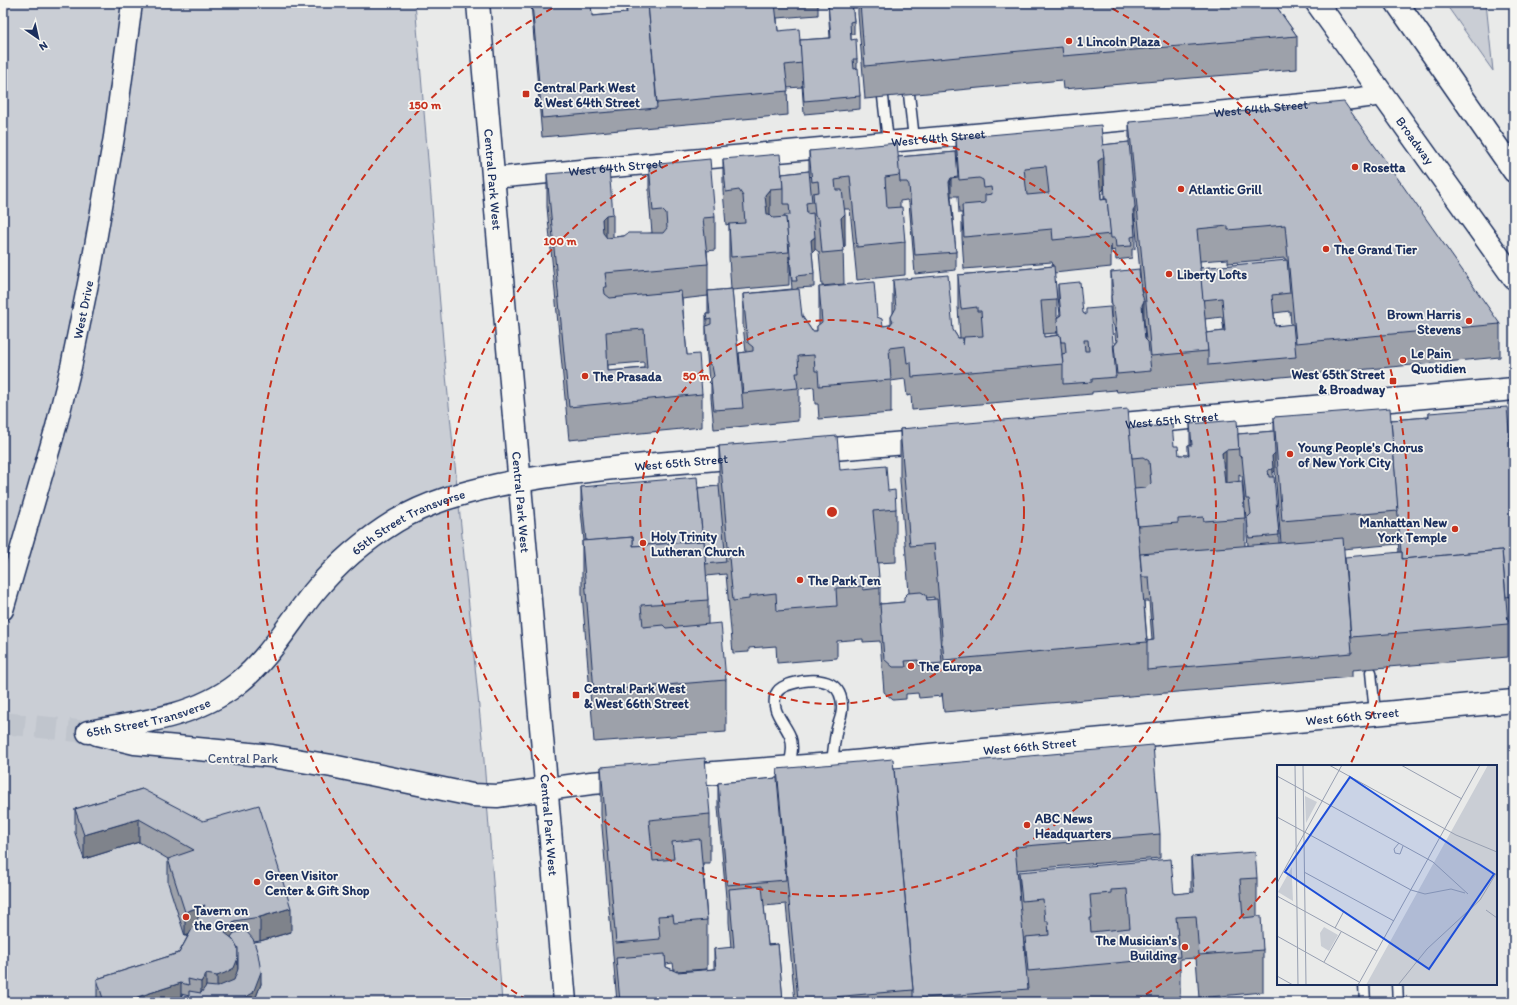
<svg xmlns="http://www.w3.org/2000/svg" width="1517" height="1005" font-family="Itim,sans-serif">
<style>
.green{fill:#caced5;stroke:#727e9a}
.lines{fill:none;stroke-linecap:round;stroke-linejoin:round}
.secondary-tunnel{stroke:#c0c5cd;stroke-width:22;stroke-dasharray:22 11;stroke-linecap:butt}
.lane-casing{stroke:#1b2f5e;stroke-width:13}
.street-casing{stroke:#1b2f5e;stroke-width:23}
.secondary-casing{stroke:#1b2f5e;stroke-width:25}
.primary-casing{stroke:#1b2f5e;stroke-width:25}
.lane{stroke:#f6f6f2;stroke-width:10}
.street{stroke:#f6f6f2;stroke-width:20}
.secondary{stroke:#f6f6f2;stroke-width:22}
.primary{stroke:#f6f6f2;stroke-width:22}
.wall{fill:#9da1aa;stroke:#1b2f5e;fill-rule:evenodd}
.shaded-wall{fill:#7f838b;stroke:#1b2f5e}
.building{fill:#b6bbc6;stroke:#1b2f5e;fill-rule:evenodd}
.ring{fill:none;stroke:#c8321e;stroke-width:2;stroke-dasharray:7 5}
.poi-dot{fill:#c8321e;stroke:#f6f6f2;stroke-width:1.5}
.labels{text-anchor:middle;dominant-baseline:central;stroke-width:3.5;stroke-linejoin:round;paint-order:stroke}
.poi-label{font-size:13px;font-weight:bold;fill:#1b2f5e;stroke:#f6f6f2;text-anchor:start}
.street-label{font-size:13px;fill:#1b2f5e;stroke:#f6f6f2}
.park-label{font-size:13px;fill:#47577c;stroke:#f6f6f2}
.inset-road{fill:none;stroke:#979fb1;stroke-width:1}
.view{fill:#1d4ed8;fill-opacity:0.15;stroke:#1d4ed8;stroke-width:2}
.inset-edge{fill:none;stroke:#1b2f5e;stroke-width:2}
.centre{fill:#c8321e;stroke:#f6f6f2;stroke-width:2}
.ring-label{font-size:12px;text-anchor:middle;font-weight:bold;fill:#c8321e;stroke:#f6f6f2;stroke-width:3.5;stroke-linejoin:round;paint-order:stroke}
</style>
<rect width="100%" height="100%" fill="#e9eae9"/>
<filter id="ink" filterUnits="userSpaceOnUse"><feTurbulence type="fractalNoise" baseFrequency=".025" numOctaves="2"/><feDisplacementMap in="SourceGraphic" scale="8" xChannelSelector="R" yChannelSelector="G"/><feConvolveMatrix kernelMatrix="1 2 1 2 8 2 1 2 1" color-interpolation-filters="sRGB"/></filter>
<g filter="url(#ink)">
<g class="green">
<polygon points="3,3 415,3 445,365 483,747 502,1002 3,1002"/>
<polygon points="1445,3 1486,3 1493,71"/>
</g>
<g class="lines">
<polyline class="secondary-tunnel" points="3,723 88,732"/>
<defs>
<g id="lane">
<polyline points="909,94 914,139"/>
<polyline points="883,97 888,141"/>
<polyline points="1371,672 1375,713"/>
<path d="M789 767C791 757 794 746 790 736 785 723 770 711 776 694 780 685 794 683 803 681 824 678 843 683 842 709 842 717 837 725 836 733 834 743 833 754 832 764"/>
<polyline points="1364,984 1365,1002"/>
<polyline points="1397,984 1398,1002"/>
</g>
<g id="street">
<path id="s1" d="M493 178 1336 101 1383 95"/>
<path id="s2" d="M3 610 56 427 71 367 91 269 114 137 132 3"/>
</g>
<g id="secondary">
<path id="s3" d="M478 3 565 1002"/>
<path id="s4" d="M1100 426 1514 389"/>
<polyline points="809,451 930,441"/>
<path id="s5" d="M88 732C138 723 195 717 237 684 268 660 289 623 314 592 337 564 365 540 396 521 428 502 462 493 498 485 580 468 665 464 749 456"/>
<polyline points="97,734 135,743 272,756 332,766 472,795 497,796 591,783 630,780"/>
<path id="s6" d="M676 776 832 764 1514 701"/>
</g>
<g id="primary">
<path id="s7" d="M1317 3 1514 278"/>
<polyline points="1397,3 1514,171"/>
</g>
</defs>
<use href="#lane" class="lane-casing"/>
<use href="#street" class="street-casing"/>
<use href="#secondary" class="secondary-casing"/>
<use href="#primary" class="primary-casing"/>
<use href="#lane" class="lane"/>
<use href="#street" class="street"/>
<use href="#secondary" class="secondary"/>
<use href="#primary" class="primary"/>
</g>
<g class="wall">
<polygon points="531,3 591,3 592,16 626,13 626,4 640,3 818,3 818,15 777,18 778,31 800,40 830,38 828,3 852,3 854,21 854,34 851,34 851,40 857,59 857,68 860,96 860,109 804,114 802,85 802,87 787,88 788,115 542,137"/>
<polygon points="858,3 1274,3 1297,36 1297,69 1063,89 1062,80 865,99 858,14"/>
<path d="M1129 122 1500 324V357L1117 392 1116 389V390L1092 392V394L912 410 911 395 907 396 905 379 891 381V413L819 419 818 404H815L814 387 799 389V405L798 406V421L714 429 711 398V384L709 382 706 344V314H708V291L731 289 729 257V224L726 225 723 191V159L782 174 809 171V151L898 157 956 152V138L1102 145 1129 142ZM1104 189V199L1101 200V192ZM951 196H958L959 213H962V238L964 269 1052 262 1053 266 958 275V307L960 338H958L953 330 893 280V313L891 317V323L890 325 883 326 877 317 819 287V324L817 326V331H812L802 316 797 288 814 287V274L812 252 815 249 819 252 822 286 844 284 843 248 845 247 844 209H850L857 280 905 275V242L900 207V201L907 200 909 203 915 274 956 270V252ZM1135 218 1142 294 1141 290 1111 272V314L1112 323 1114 326 1116 343 1114 346V353L1086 315 1083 313 1058 284V297L1060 315 1057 317V300L1054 273 1111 267V244V251L1115 250 1116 260 1132 258V249H1135V236L1134 221ZM789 256 792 289 743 294V326L746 352 739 353V365L732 290 789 285ZM1285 258V261L1200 268V261L1228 259V263ZM1290 311 1291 325 1275 326 1274 313ZM1222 317 1224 331 1206 333 1205 319ZM1144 320 1146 340 1145 339 1143 321ZM1057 331V335L1044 337 1043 334 1057 333Z"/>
<path d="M649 165 715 217V250L707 251 708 264V296L682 299 687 355 702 394V427L569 440 547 207V174L613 214V237L652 233 649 198ZM644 362V368L608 371V365Z"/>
<path d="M1429 413 1514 488V620H1508V657L1352 670V677L944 712 942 693V696L919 698 918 693 906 694V699L893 700 884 692 880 641 863 642V639L837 641V658L777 663 776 646 749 648V652L733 653 726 574 706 576 708 600V624L726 680V732L594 742 582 593V541H584L581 511V487L698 488 719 486V446L840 470 888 491 896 509V562L877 563 880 588V604L904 602 909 593 900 481V429L1129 428 1174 446 1179 455H1188V445H1190V424L1238 434 1274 431V417L1391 420 1429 417ZM1275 471 1281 543H1279V535L1273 477V473ZM1239 474 1242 476 1246 518H1247V536L1248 545 1245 546V518L1239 481ZM1398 540 1399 552 1345 564 1343 549 1398 544ZM934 597V600H927L926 598ZM1144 601H1149L1152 640 1147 641Z"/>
<path d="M601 767 710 814V863H703L707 920V969L676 971 677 972 714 969V949L731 948 729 922V909H727L718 807V783L777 778V769L894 768 1160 834V858L1017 870 1019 892V872L1174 894 1191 893V857L1257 878V917L1263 950V992L1199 998 1196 958 1180 959V999L1148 1002H795L786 904 764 906 768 945 778 944 783 1002H617L601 815ZM1024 943H1025V955ZM673 963 674 970 666 967V964Z"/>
<polygon points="142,789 291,932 260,941 254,942 261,984 254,1002 97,1002 97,979 179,953 189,934 185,936 168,883 168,859 139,842 84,859 75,833 75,809"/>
</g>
<g class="shaded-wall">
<polygon points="1104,157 1104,189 1098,194 1098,161"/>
<polygon points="951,178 951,196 949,200 949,182"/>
<polygon points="770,189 770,222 765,228 765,195"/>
<polygon points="1135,207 1135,219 1133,223 1133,210"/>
<polygon points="845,214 845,247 841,251 841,218"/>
<polygon points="606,215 606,248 602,252 602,219"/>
<polygon points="815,237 815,249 811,253 811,240"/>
<polygon points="1144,301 1144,320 1142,323 1142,305"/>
<polygon points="1226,450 1226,483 1222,486 1222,453"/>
<polygon points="1275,453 1275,471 1273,473 1272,456"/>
<polygon points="139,819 139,842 84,859 84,835"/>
<polygon points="205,905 205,929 185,936 185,912"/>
<polygon points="291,908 291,932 260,941 260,917"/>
<polygon points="234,921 234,945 225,933"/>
<polygon points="238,958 238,982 217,1000 217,976"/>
<polygon points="261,972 261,984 254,1002 237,1002"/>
<polygon points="206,974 206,998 201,1002 201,982"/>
<polygon points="181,983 181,1002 122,1002"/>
</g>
<g class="building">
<polygon points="532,3 591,3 592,16 627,13 626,4 648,3 657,108 542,118"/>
<polygon points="648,3 775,3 778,31 799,29 802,63 785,65 788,91 657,103"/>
<polygon points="828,3 852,3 854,21 850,22 851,40 856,39 857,59 853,59 854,69 858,68 860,96 804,101 800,40 831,38"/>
<polygon points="860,3 1274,3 1297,36 1063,56 1062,47 865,66"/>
<polygon points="1344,102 1500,324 1296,343 1285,225 1228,230 1228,226 1197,229 1208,351 1151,356 1129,122"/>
<path d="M1101 125 1104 157 1098 161 1101 200 1107 199 1111 234 1053 240 1052 229 964 237 962 205 985 203V195L992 194 991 187 984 188 983 180 979 178 959 180 956 138ZM1046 166 1049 193 1027 195 1024 168Z"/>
<polygon points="1129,142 1135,207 1133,210 1135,236 1131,237 1132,246 1116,247 1115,238 1111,238 1107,199 1105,199 1104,177 1104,157 1102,145"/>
<polygon points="897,143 900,175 885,177 887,208 902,207 905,242 857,247 850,176 841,177 842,179 835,180 836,190 842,190 845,214 841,218 844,251 822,253 819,219 815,216 813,193 819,192 818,181 812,182 809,151"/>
<polygon points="956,152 958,177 951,178 949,182 956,252 915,255 909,185 907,182 900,182 898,157"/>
<polygon points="780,154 783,188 770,189 765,195 767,214 769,214 773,218 786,217 789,252 731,257 729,224 745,223 743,196 739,190 726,192 723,159"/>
<path d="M710 159 715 217 703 218 708 264 605 273 607 287H604L605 294 610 298 681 291 687 355 699 354 702 394 569 407 547 174 609 169 613 214 606 215 602 219 603 233 607 238 624 236 628 233H663L667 228 666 214 662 210 653 211 649 165ZM644 329 647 368 608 371 606 332Z"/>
<polygon points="809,171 812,202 806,203 807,214 813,213 815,237 811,240 814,274 796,276 797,281 792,281 789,243 788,241 786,217 784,217 784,215 790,215 789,204 783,204 783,188 782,174"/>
<polygon points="1287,260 1290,293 1272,295 1275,326 1293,324 1296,357 1208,365 1208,351 1206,333 1225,331 1222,298 1203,300 1200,268"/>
<polygon points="1054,266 1057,300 1041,301 1044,337 1060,335 1063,364 912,377 911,362 907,363 905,346 889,348 891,380 819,386 818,371 815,371 814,355 798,356 799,373 796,373 798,388 743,393 739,353 753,351 753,347 748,343 743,294 799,289 802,316 812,331 817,331 817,326 822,322 819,287 874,282 877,317 882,319 883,326 890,325 893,321 891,317 896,308 893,280 948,275 953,330 958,338 963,338 963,345 964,337 983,336 981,311 977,311 977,307 961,309 958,275"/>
<polygon points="1139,269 1141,290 1144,301 1142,305 1145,339 1148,342 1151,371 1117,374 1114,346 1118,341 1114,308 1112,305 1111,296 1113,293 1111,272"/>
<path d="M1080 282 1083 313 1086 315V309L1110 307 1116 377 1092 379V382L1063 384V364L1062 354 1066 353 1065 342H1061L1060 335H1058L1057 318 1061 315 1058 284ZM1084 340H1088L1089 351H1085Z"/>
<polygon points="732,289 743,408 714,410 711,379 714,376 712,366 709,364 706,326 711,324 711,319 707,320 706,314 710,314 708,291"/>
<polygon points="1507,407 1514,488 1514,596 1506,597 1502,550 1402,559 1402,552 1401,552 1398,516 1391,420 1429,417 1429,413"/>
<polygon points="1390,408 1398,511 1282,521 1274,417"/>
<polygon points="1128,409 1147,642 944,660 934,544 910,546 900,429"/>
<polygon points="1237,420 1239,449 1226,450 1222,453 1225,483 1242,481 1245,518 1204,521 1203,517 1178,519 1178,523 1138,526 1134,489 1146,488 1151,483 1149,461 1143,457 1132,458 1129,428 1172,425 1174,446 1178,446 1179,455 1189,455 1188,445 1192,445 1190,424"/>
<polygon points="1274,431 1275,453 1272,456 1273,469 1268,470 1269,477 1274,477 1279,535 1249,538 1247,518 1251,514 1249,499 1246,499 1242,457 1239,456 1238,434"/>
<polygon points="837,436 840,470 886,466 888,491 895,490 896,509 873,511 880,588 863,590 863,586 836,588 837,606 777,611 776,593 749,596 749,599 733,601 719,446"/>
<polygon points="697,477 703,541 633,546 633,537 586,541 581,487"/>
<polygon points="719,486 726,562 705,564 704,541 703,541 698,488"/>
<polygon points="633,537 633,546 704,541 708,600 641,605 643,627 663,625 666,628 721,623 726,680 594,691 582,541"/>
<polygon points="1343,538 1352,653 1147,670 1147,641 1154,640 1149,577 1142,577 1140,554"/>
<polygon points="1502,550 1508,624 1351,637 1345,557 1402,552 1402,559"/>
<polygon points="921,592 926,595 927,600 937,599 942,663 919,665 918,660 905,661 906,667 893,667 884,659 880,604 904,602 904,597 908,593"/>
<polygon points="1153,745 1160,834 1015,847 1028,989 913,999 913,990 894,768"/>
<polygon points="705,758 710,814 649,820 653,861 674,859 672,842 700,839 707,920 674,923 673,915 658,916 660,939 616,943 601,767"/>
<polygon points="893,759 913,990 798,1000 777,769"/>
<polygon points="777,778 786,880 727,885 718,783"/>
<polygon points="142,789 203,821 259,805 291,908 260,917 234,921 225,933 233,939 238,948 238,958 234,968 225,973 217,976 206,974 201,982 188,979 189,985 181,983 122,1002 104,1002 97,979 179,953 205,905 185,912 168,859 194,850 139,819 84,835 75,809"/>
<path d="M1255 852 1257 878 1240 879 1243 918 1261 916 1263 950 1199 955 1196 916 1176 917 1180 957 1028 971 1025 937 1049 935 1048 921H1045L1043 899 1022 901 1019 872 1171 859 1174 894 1194 892 1191 857ZM1127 889 1130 928 1091 932 1090 918H1092L1090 895 1111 893V890Z"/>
<polygon points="762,886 768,945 778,944 783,1001 774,1002 620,1002 616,958 665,954 666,967 677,972 716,969 714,949 734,947 729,889"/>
<polygon points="246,931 253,939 258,954 261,972 253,993 237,1002 183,1002 181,994 189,996 189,991 201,993 206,986 217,987 234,980 238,969 238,948 233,939 231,937 234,933"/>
</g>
</g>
<g class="ring">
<circle cx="832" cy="512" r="192"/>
<circle cx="832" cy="512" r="384"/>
<path d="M1276 878A576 576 0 0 1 1137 1000M527 1000A576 576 0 0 1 562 3M1102 3A576 576 0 0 1 1350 765"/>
</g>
<g class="poi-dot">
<circle cx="1069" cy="41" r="4"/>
<rect x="522" y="90" width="8" height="8" rx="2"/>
<circle cx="1355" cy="167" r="4"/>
<circle cx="1181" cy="189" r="4"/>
<circle cx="1326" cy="249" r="4"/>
<circle cx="1169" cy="274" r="4"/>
<circle cx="1469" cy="321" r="4"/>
<circle cx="1403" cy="360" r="4"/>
<circle cx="585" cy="376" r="4"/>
<rect x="1389" y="377" width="8" height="8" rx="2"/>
<circle cx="1290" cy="454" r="4"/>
<circle cx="1455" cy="529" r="4"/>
<circle cx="643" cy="543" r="4"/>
<circle cx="800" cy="580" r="4"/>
<circle cx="911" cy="666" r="4"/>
<rect x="572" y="691" width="8" height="8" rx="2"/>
<circle cx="1027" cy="825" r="4"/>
<circle cx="257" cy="882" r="4"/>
<circle cx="186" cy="917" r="4"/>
<circle cx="1185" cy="947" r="4"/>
</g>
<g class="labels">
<g class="poi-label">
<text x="1077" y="41">1 Lincoln Plaza</text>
<text x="534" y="87">Central Park West<tspan x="534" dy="15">&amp; West 64th Street</tspan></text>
<text x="1363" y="167">Rosetta</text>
<text x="1189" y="189">Atlantic Grill</text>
<text x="1334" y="249">The Grand Tier</text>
<text x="1177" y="274">Liberty Lofts</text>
<text x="1461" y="314" text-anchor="end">Brown Harris<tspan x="1461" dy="15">Stevens</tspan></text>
<text x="1411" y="353">Le Pain<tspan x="1411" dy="15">Quotidien</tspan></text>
<text x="1385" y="374" text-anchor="end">West 65th Street<tspan x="1385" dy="15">&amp; Broadway</tspan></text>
<text x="593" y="376">The Prasada</text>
<text x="1298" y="447">Young People's Chorus<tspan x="1298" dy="15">of New York City</tspan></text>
<text x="1447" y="522" text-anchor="end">Manhattan New<tspan x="1447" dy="15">York Temple</tspan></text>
<text x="651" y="536">Holy Trinity<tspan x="651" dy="15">Lutheran Church</tspan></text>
<text x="808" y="580">The Park Ten</text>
<text x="919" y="666">The Europa</text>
<text x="584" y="688">Central Park West<tspan x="584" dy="15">&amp; West 66th Street</tspan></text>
<text x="1035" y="818">ABC News<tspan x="1035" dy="15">Headquarters</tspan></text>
<text x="265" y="875">Green Visitor<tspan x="265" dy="15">Center &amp; Gift Shop</tspan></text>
<text x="194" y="910">Tavern on<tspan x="194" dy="15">the Green</tspan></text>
<text x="1177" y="940" text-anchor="end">The Musician's<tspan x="1177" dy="15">Building</tspan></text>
</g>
<g class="street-label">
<text stroke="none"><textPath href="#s1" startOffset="771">West 64th Street</textPath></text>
<text stroke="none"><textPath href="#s1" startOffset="447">West 64th Street</textPath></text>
<text stroke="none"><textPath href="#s7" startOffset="169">Broadway</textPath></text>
<text stroke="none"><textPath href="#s1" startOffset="123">West 64th Street</textPath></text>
<text stroke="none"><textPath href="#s3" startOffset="177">Central Park West</textPath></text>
<text stroke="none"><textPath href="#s2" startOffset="311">West Drive</textPath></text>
<text stroke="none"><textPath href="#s4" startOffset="72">West 65th Street</textPath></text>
<text stroke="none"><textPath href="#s5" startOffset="681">West 65th Street</textPath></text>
<text stroke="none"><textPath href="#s3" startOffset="501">Central Park West</textPath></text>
<text stroke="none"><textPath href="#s5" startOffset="398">65th Street Transverse</textPath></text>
<text stroke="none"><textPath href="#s6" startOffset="679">West 66th Street</textPath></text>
<text stroke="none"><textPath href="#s5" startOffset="62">65th Street Transverse</textPath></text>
<text stroke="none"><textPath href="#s6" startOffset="355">West 66th Street</textPath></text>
<text stroke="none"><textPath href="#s3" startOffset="825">Central Park West</textPath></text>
</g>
<g class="park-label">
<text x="243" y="758">Central Park</text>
</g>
</g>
<g transform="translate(1277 765)">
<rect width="220" height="220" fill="#e9eae9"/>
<path d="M211 0H220V220H89ZM28 31 40 37 29 58ZM15 102V114L16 136 1 127ZM47 162 61 170 52 186 44 181 43 168Z" fill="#caced5"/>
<path class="inset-road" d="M18 0 21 220M26 0 29 220M52 0 179 70 220 87M124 0 185 34M0 11 156 97 191 129M0 52 134 125 148 129 174 124 188 128M122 78 117 84 118 88 123 89 126 81M27 107 117 156M0 118 65 0M0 131 100 186M209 145 220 153M58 163 67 146M0 171 82 217M47 197 64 167M0 211 16 220M81 220 203 0M121 220 150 184 203 135 220 107"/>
<path class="view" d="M73 12 217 109 152 204 8 107Z"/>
<rect width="220" height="220" class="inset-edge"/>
</g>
<circle cx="832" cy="512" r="6" class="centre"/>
<g class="ring-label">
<text x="425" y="109">150 m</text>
<text x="560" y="245">100 m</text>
<text x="696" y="380">50 m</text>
</g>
<rect width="1517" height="1005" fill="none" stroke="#f6f6f2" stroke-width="16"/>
<rect x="8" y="8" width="1501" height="989" fill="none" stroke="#1b2f5e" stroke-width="1.5" filter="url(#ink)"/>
<g transform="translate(38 38) rotate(146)" stroke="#f6f6f2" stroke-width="3" paint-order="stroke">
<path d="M0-3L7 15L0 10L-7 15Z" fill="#1b2f5e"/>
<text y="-6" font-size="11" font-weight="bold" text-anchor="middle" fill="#1b2f5e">N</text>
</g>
</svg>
